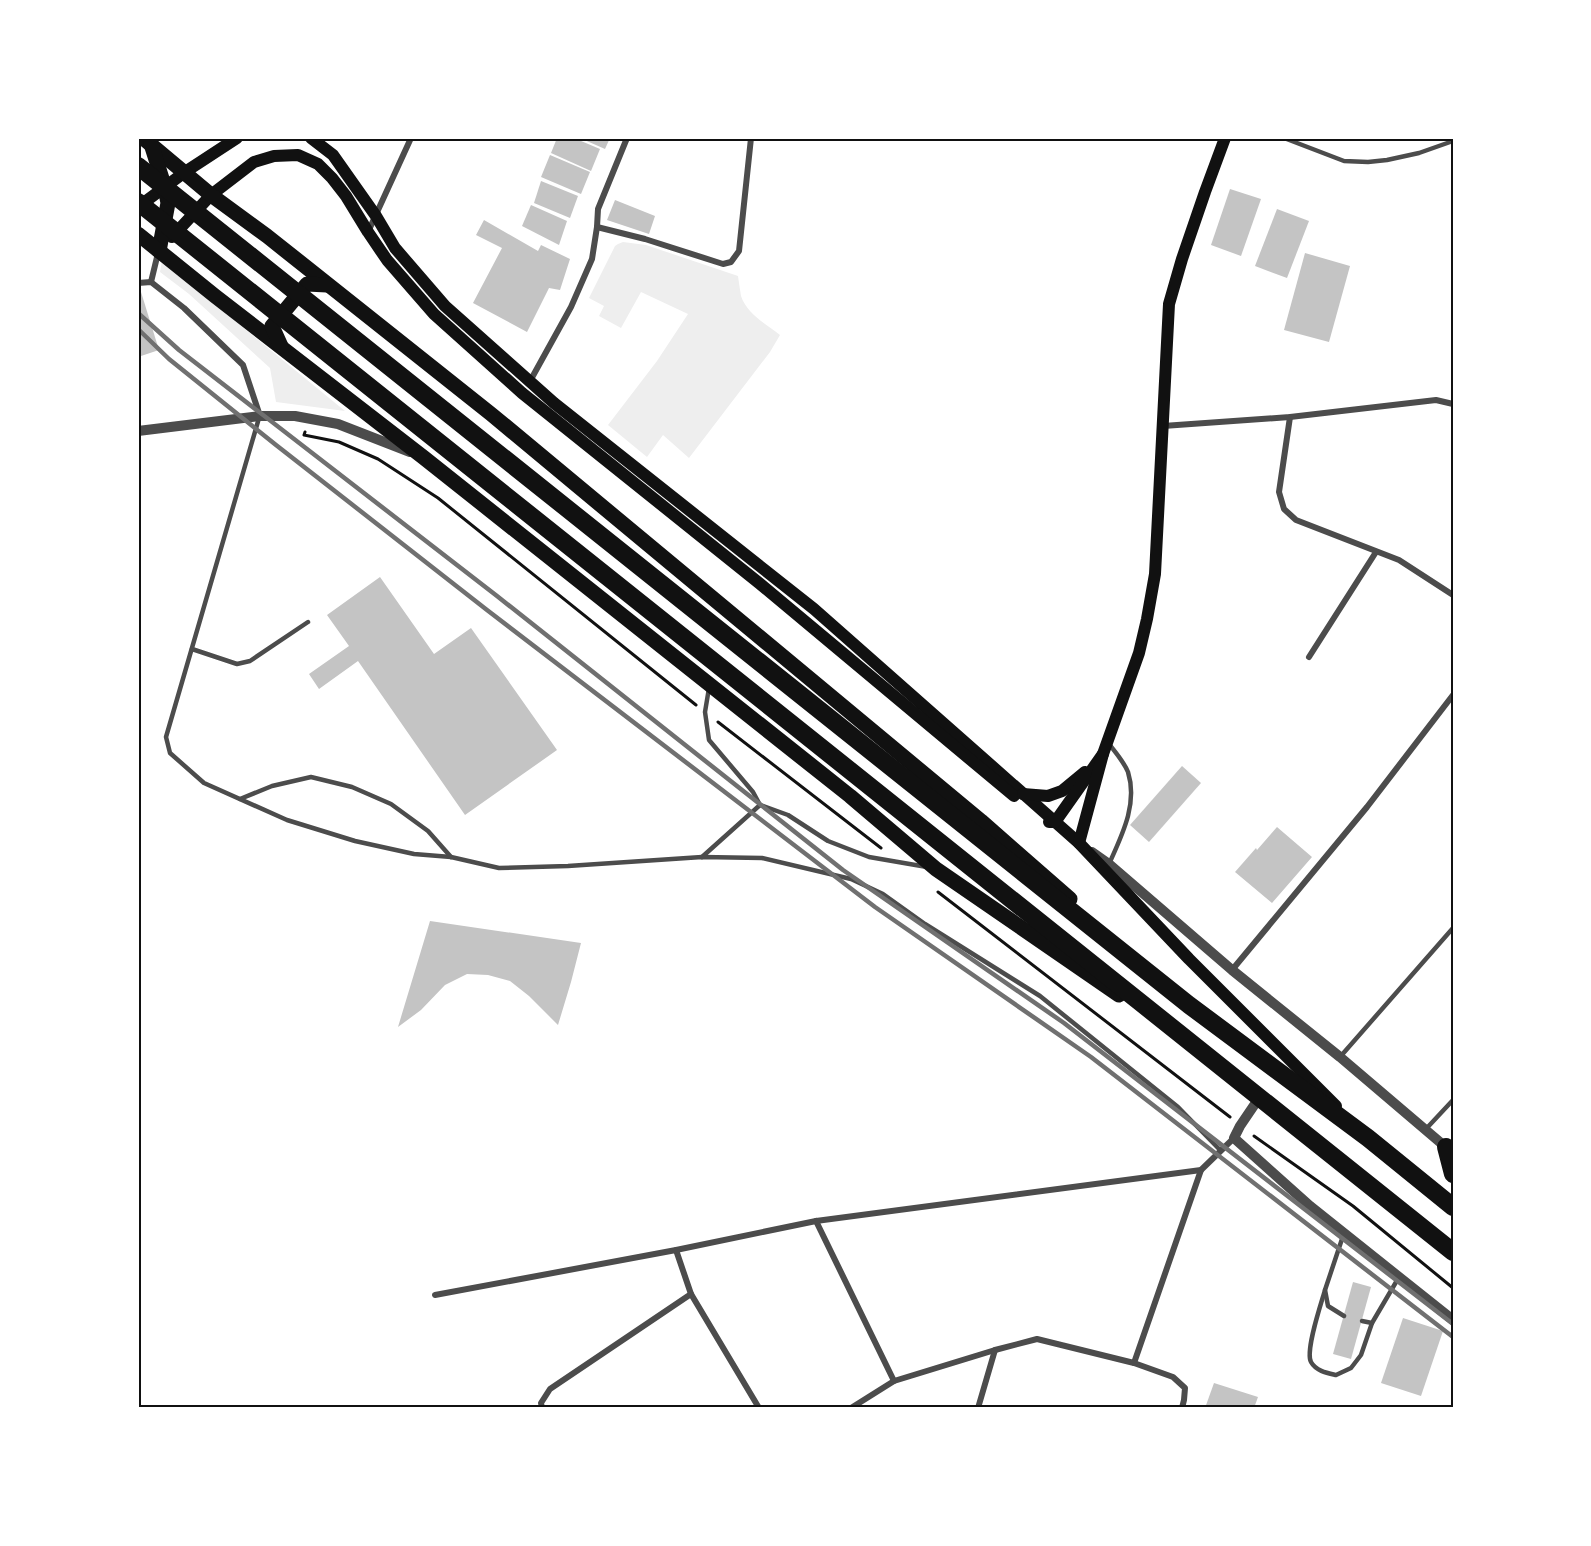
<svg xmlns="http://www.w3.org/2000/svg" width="1591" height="1546" font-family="'Crimson Pro',serif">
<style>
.green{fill:#eee}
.building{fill:#c4c4c4}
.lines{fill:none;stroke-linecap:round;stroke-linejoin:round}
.path{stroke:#111;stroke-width:3}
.service{stroke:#4c4c4c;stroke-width:4.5}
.minor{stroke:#4c4c4c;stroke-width:6}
.tertiary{stroke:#4c4c4c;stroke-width:10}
.secondary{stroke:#111;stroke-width:12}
.primary{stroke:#111;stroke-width:15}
.motorway{stroke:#111;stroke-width:18}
.rail{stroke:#707070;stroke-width:4.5}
.neatline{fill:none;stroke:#111;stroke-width:2}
</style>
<rect width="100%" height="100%" fill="#fff"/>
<g class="green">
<path d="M623 242 646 245 738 276C739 283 740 290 741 296 747 314 767 325 780 335L770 352 689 458 663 435 647 457 608 425 657 361 688 314 641 292 621 328 599 316 604 306 589 298 615 246 618 244Z"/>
<polygon points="162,261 345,411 276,402 270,368 189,294 160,272"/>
</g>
<g class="building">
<polygon points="557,138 574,138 600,149 591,171 551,153"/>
<polygon points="580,138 610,138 605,149"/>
<polygon points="550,155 590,172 581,194 541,177"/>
<polygon points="541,181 578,196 570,218 534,203"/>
<polygon points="1230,189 1261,199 1241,256 1211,245"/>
<polygon points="615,200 655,216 649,234 607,220"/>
<polygon points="531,205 567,221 559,245 522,226"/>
<polygon points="1277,209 1309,221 1287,278 1255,266"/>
<polygon points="484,220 538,251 541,245 570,259 560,290 549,288 527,332 473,303 502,248 476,235"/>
<polygon points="1305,253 1350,266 1329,342 1284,330"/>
<polygon points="138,292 141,292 159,350 138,357"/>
<polygon points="380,577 434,654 471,628 557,750 465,815 358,661 319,689 309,674 349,646 327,615"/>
<polygon points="1182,766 1201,783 1149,842 1130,825"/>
<polygon points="1277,827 1312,857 1272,903 1235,872 1256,848 1257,850"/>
<polygon points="430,921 581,943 571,982 558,1025 529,996 510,981 488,975 467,974 445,985 421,1010 398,1027"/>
<polygon points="1353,1282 1371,1287 1351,1359 1333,1354"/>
<polygon points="1403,1318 1443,1331 1421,1396 1381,1383"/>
<polygon points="1214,1383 1258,1397 1254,1408 1205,1408"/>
</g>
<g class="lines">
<g class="path">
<polyline points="305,432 304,435 339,442 378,459 438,498 696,705"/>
<polyline points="718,722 881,848"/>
<polyline points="938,892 1230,1117"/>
<polyline points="1254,1136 1353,1206 1453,1288"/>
</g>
<g class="service">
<polyline points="1284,138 1344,161 1368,162 1387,160 1419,153 1453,141"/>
<polyline points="259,418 166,737 170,753 204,783 287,820 355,841 414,854 451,857 499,868 568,866 702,857 762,858 851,879 883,894 925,924 1040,996 1178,1107 1221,1151"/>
<polyline points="192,649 237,664 250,661 308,622"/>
<polyline points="240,799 272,786 311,777 352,787 391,804 428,831 451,857"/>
<polyline points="760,805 788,815 828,841 869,857 927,867"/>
<polyline points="702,857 760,805 753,792 709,740 705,712 709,688"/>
<path d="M1109 864C1122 835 1138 804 1128 772 1124 762 1116 753 1109 744"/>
<polyline points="1340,1057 1453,928"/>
<polyline points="1425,1130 1453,1100"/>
<path d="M1325 1290C1321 1304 1305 1351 1311 1362 1316 1371 1327 1373 1336 1375L1351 1368 1361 1355 1372 1323"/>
<polyline points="1344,1316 1328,1306 1325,1290 1344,1233"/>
<polyline points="1362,1321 1372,1323 1399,1277"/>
</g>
<g class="minor">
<polyline points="597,227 645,239 723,264 731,262 739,251 751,138"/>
<polyline points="368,232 411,138"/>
<polyline points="151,282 158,253"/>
<polyline points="138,283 151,282 184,308 243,365 260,416"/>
<polyline points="529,383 571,307 592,259 597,227 598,209 627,138"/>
<polyline points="1290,417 1279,492 1284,509 1296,520 1399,560 1453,595"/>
<polyline points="1163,426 1290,417 1436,400 1453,404"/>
<polyline points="1309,657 1376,552"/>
<polyline points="1232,970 1367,807 1453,695"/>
<polyline points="816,1221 894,1381"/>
<polyline points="676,1250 691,1294 759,1408"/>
<polyline points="435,1295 676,1250 816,1221 1201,1170 1234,1138"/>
<polyline points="1134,1363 1201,1170"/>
<polyline points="542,1408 541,1403 550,1389 691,1294"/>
<polyline points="851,1408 894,1381 995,1350 1037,1339 1134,1363 1173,1377 1185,1388 1184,1400 1182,1408"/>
<polyline points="978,1408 995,1350"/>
</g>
<g class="tertiary">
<polyline points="138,431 260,416 295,416 338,424 410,452"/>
<polyline points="1092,852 1109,864 1232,970 1340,1057 1448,1149"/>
<polyline points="1259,1098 1240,1126 1234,1138 1310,1206 1453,1320"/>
</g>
<g class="secondary">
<polyline points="311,138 333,155 376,216 395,248 445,306 554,403 814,609 1079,843 1189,959 1336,1106"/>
<polyline points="138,207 185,172 237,138"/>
<polyline points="172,237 211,195 254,162 274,156 298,155 318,164 332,178 346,196 368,232 387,260 434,314 522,393 759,583 1014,796"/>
<polyline points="1023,794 1048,796 1062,791 1085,772"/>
<polyline points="1049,822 1055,822 1103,754"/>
<polyline points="1079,843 1103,754 1139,653 1147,619 1155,574 1169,304 1182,259 1205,192 1225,138"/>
</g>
<g class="primary">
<polyline points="143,138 211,195 267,236 491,414 981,821 1070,899"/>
<polyline points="151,144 165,188 168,203 159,251"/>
<polyline points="138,234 215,296 423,457 850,796 936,869 1119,995"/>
<polyline points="281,346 272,326 307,284 327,285"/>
</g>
<g class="motorway">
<polyline points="138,166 1189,1005 1368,1138 1453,1207"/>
<polyline points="138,202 1453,1252"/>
<polyline points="1446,1147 1453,1174"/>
</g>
<g class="rail">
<polyline points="138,313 179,350 497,596 843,870 1064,1023 1453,1324"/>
<polyline points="138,329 169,359 276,445 487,610 875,907 1091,1057 1453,1337"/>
</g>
</g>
<rect width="1591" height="1546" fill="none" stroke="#ffffff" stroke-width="279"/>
<rect x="140" y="140" width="1312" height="1266" class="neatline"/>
</svg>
